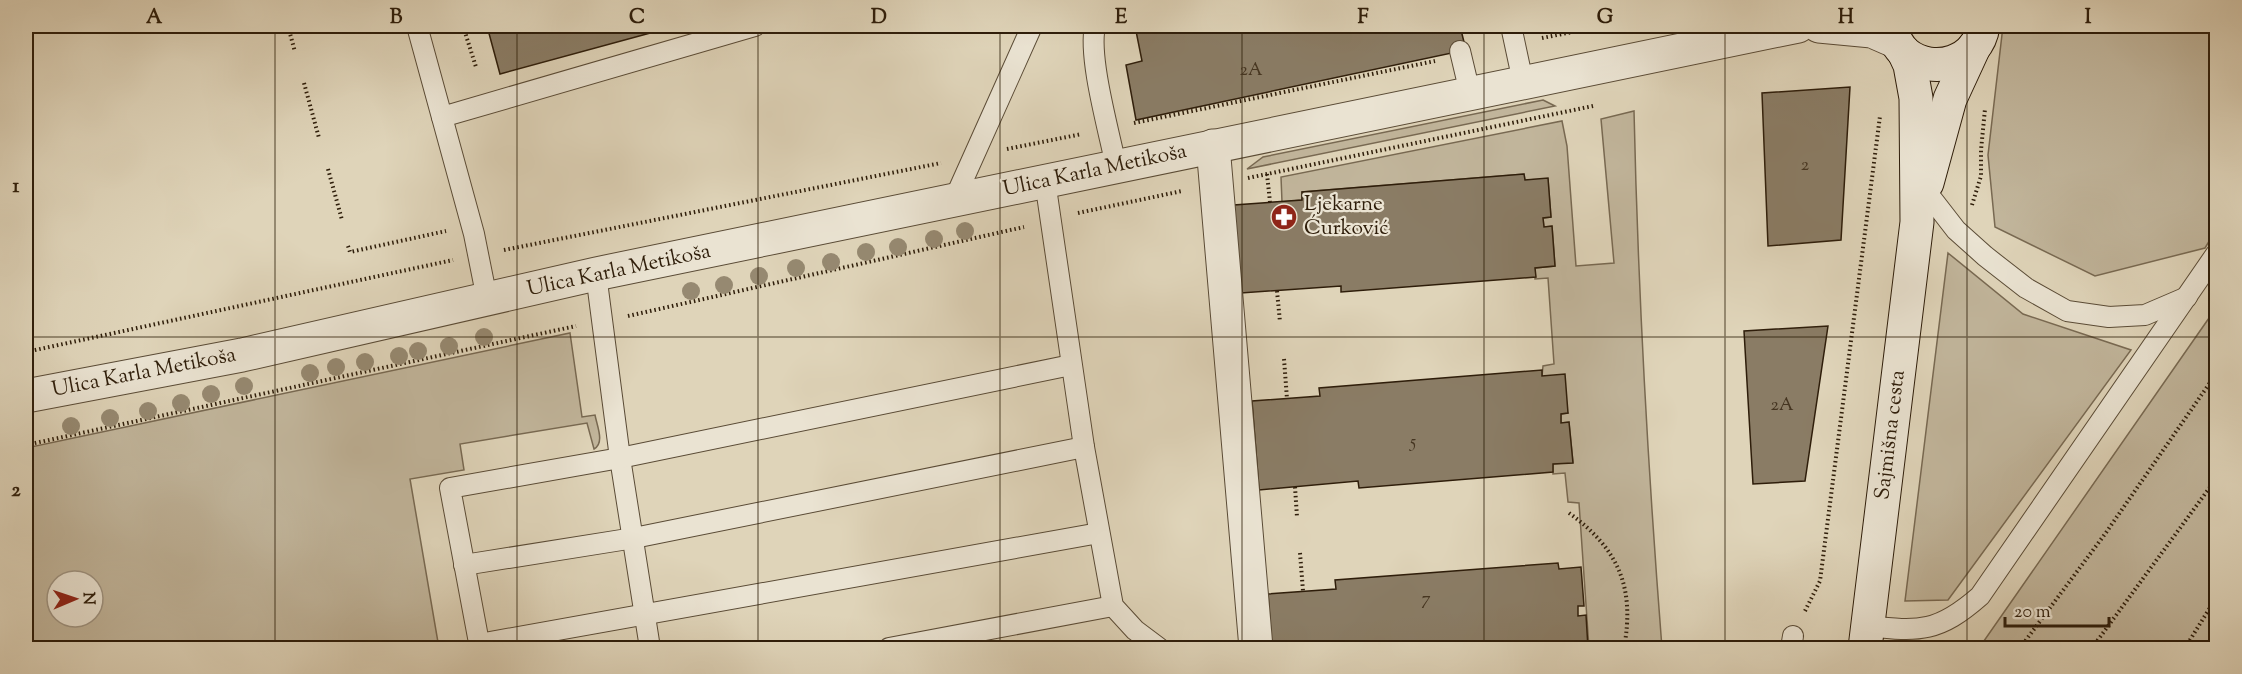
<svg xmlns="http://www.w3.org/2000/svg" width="2242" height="674" font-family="'Sorts Mill Goudy',serif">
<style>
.green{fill:#c1b59b;stroke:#786952;stroke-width:1.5;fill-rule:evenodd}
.building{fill:#8a7c65;stroke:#2e1d0a;stroke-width:1.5}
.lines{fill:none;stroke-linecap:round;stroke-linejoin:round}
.lane-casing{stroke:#5a4b36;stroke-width:22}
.street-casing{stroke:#5a4b36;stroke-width:35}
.secondary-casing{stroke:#2e1d0a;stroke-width:35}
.path{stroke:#2e1d0a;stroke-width:4;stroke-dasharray:1.5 3;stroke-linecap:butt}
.lane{stroke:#eae3d2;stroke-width:20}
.street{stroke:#eae3d2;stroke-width:33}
.secondary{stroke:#eae3d2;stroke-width:33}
.tree{fill:#968971}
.grid{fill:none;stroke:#2e1d0a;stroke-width:1.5;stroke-opacity:0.55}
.labels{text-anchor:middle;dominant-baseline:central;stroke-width:4.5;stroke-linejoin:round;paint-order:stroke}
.number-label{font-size:18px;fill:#453521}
.street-label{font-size:21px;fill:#2e1d0a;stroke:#eae3d2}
.poi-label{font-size:21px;fill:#2e1d0a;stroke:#eae3d2;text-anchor:start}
.neatline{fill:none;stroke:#2e1d0a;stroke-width:2}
.grid-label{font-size:20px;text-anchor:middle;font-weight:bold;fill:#2e1d0a}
</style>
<rect width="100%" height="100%" fill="#dfd4b9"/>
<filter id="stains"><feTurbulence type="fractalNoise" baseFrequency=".00333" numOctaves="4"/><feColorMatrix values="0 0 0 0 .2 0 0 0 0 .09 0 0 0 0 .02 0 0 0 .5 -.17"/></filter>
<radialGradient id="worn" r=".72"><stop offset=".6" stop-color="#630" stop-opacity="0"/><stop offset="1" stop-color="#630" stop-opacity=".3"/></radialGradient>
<g class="green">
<polygon points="2003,26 2216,26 2216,230 2205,248 2095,276 1995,227 1988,155"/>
<polygon points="1543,100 1555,106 1247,169 1263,157"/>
<path d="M1634 111C1638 291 1648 470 1662 648H1589L1579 503 1568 502 1565 473 1553 474V464L1573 462 1569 422 1561 423V414L1568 413 1542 376 1543 366 1554 364 1548 278 1535 279V268L1555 266 1552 226 1544 227 1543 218 1551 217 1548 179 1525 180 1524 174 1302 192V200L1282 202 1281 177 1562 121 1567 146 1576 266 1614 263 1601 119Z"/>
<polygon points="1948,253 2023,314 2131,350 1948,600 1905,601"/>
<polygon points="2216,308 2216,648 1979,648"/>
<path d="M570 333 582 417 595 415C597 426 605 443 594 449L587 423 460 444 464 470 410 479 439 648H26V448ZM57 581H93V617H57Z"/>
</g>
<g class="building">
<polygon points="487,26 676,26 500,74"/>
<polygon points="1135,26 1460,26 1466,50 1136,120 1126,65 1142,61"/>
<polygon points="1850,87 1841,240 1768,246 1762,93"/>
<polygon points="1524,174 1525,180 1548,178 1551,217 1543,218 1544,227 1552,226 1555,266 1535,268 1536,277 1341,292 1341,286 1241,293 1234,205 1302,200 1302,192"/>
<polygon points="1828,326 1805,481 1753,484 1744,331"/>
<polygon points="1542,370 1542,376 1565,374 1568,413 1561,414 1561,423 1569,422 1573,463 1553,464 1553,472 1359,488 1358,481 1259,490 1252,401 1320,396 1319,388"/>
<polygon points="1558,563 1559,569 1581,567 1584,606 1578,606 1578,616 1586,615 1588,648 1272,648 1268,594 1336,589 1335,580"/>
</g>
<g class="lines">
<defs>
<g id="lane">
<polyline points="417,26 474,234 487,299"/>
<path d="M1095 26C1088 58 1109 131 1116 166"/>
<polyline points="1511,26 1523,82"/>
<polyline points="1460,51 1470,93"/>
<polyline points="442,117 755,26"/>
<polyline points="1045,181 1084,447 1113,606 1135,630 1159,648"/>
<polyline points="1925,190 1956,230 1985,256 2026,288 2067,311 2109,317 2145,315 2187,297"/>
<polyline points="954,200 1032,26"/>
<polyline points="596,274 620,458 650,648"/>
<polyline points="464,565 634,538 1084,447"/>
<path d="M1868 626C1920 632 1939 632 1980 596L2216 254"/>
<polyline points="479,644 1099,533"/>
<polyline points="480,648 450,488 620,458 1071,365"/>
<polyline points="889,648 1113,606"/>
<polyline points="1791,648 1793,636"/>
</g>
<g id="street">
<polyline points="1819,26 1872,31 1895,41"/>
<polyline points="1213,146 1256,648"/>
<polyline points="26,396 242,355 596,274 1798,26"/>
</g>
<g id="secondary">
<path d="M1889 26C1893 36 1897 46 1906 54 1934 76 1978 62 1983 26"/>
<polyline points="1927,183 1950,99 1974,47"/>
<polyline points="1865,648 1917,222 1916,98 1910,65 1904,52"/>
</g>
</defs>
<use href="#lane" class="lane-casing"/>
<use href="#street" class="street-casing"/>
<use href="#secondary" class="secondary-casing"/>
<g class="path">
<polyline points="288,26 295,52"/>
<polyline points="463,26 476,67"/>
<polyline points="1542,38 1603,26"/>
<polyline points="304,83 319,138"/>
<polyline points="1134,123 1435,61"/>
<polyline points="1007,149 1082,134"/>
<polyline points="328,169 342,220"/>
<polyline points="1267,174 1270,202"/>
<polyline points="1248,178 1593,106"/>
<polyline points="1972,205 1981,176 1981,150 1985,109"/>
<polyline points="1078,213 1182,191"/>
<polyline points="348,246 350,252 446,231"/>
<polyline points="504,250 941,163"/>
<polyline points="1277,291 1280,322"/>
<polyline points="628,316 1024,227"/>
<polyline points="26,352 453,260"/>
<polyline points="1284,359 1287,399"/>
<polyline points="26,445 576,326"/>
<polyline points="1295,487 1297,517"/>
<path d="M1569 513C1619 549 1635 588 1624 648"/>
<polyline points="1300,553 1303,591"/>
<polyline points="1805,611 1820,581 1880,116"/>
<polyline points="2020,648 2105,534 2216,374"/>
<polyline points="2092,648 2216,479"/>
<polyline points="2185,648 2216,598"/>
</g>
<use href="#lane" class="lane"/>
<use href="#street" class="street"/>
<use href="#secondary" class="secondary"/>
</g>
<g class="tree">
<circle cx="965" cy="231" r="9"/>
<circle cx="934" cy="239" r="9"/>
<circle cx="898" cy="247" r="9"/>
<circle cx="866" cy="252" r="9"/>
<circle cx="831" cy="262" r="9"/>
<circle cx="796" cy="268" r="9"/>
<circle cx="759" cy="276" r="9"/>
<circle cx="724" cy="285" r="9"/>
<circle cx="691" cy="291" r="9"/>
<circle cx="484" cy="337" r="9"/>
<circle cx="449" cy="346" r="9"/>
<circle cx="418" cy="351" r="9"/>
<circle cx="399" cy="356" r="9"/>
<circle cx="365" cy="362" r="9"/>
<circle cx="336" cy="367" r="9"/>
<circle cx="310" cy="373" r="9"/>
<circle cx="244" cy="386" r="9"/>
<circle cx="211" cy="394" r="9"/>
<circle cx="181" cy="403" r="9"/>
<circle cx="148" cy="411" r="9"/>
<circle cx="110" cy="418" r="9"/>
<circle cx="71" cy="426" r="9"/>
</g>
<path class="grid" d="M275 26V648M517 26V648M758 26V648M1000 26V648M1242 26V648M1484 26V648M1725 26V648M1967 26V648M26 337H2216"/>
<defs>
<symbol id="pharmacy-disc" viewBox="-11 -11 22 22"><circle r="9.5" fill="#8f2418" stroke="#eae3d2"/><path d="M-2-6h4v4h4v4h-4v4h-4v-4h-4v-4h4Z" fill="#fff"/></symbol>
</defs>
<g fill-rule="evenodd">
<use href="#pharmacy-disc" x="1269" y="202" width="30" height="30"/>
</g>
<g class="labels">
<g class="number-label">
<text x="1251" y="71">2A</text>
<text x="1805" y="166">2</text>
<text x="1782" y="406">2A</text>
<text x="1413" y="443">5</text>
<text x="1426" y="600">7</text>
</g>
<g class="street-label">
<text transform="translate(1095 171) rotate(-12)">Ulica Karla Metikoša</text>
<text transform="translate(619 271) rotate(-12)">Ulica Karla Metikoša</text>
<text transform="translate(144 373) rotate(-11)">Ulica Karla Metikoša</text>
<text transform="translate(1891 435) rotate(-83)">Sajmišna cesta</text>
</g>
<g class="poi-label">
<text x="1304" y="205">Ljekarne<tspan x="1304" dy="24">Ćurković</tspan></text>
</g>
</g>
<rect width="2242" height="674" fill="none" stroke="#dfd4b9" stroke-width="66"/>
<g transform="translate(75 599) rotate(88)"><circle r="28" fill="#eae3d2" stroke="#9f9482" stroke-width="1.5"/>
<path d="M0-4.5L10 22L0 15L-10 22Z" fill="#8f2418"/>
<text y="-9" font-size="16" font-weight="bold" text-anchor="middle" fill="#2e1d0a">N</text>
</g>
<path d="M2005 617v9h104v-9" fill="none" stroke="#2e1d0a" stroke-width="3"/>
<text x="2014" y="617" font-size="18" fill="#2e1d0a" stroke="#eae3d2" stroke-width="4.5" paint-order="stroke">20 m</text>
<rect x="33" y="33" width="2176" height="608" class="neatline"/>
<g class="grid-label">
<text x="154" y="23">A</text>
<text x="396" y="23">B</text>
<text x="637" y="23">C</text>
<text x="879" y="23">D</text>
<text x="1121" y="23">E</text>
<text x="1363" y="23">F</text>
<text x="1605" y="23">G</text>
<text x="1846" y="23">H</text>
<text x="2088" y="23">I</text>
<text x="16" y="192">1</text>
<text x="16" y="496">2</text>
</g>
<rect width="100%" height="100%" filter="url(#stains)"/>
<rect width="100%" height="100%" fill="url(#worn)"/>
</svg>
